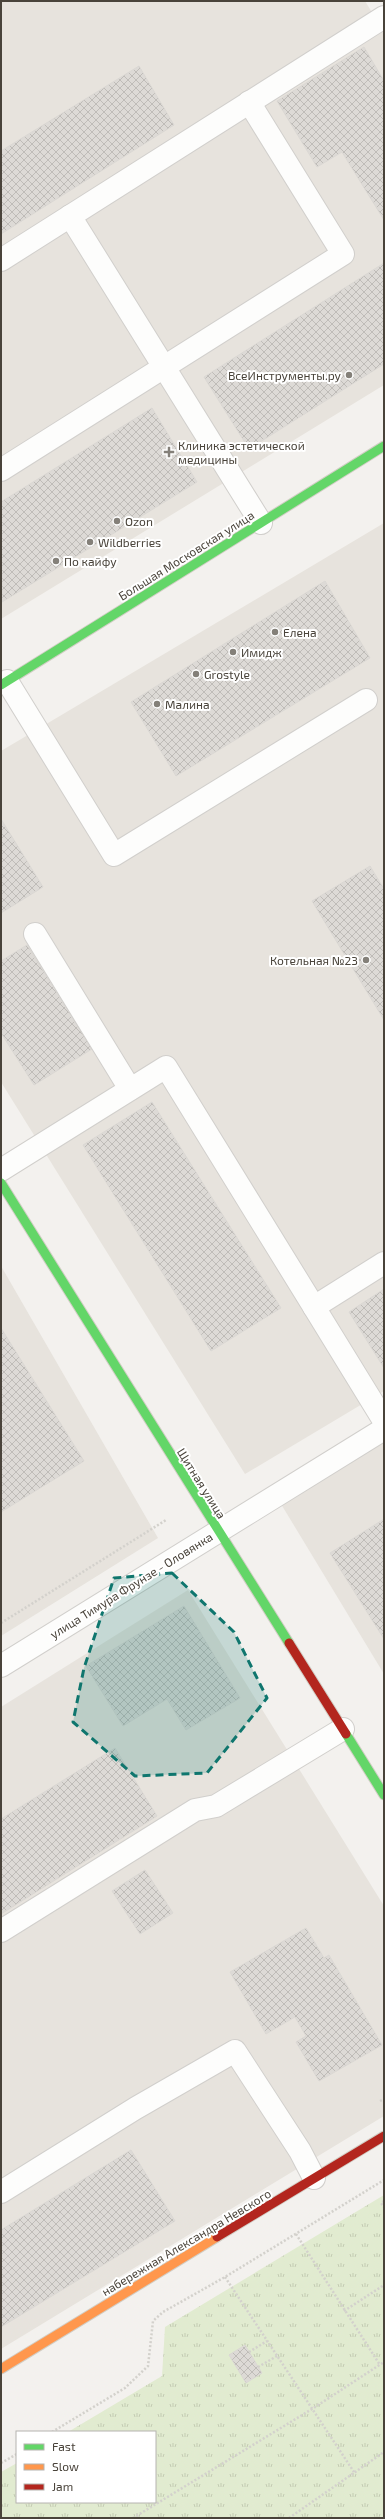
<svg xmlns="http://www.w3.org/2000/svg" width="385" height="2519" font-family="'Exo 2',sans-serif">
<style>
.residential{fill:#e7e3dd}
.park{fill:url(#park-tufts)}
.building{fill:url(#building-cross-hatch);stroke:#dbd8d4}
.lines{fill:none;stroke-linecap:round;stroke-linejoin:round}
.lane-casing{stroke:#d1cfcc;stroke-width:24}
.street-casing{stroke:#d1cfcc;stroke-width:24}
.fast-casing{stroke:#d2cec5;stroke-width:11}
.slow-casing{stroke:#d2cec5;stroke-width:11}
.jam-casing{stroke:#d2cec5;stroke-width:11}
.path{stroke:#d3d1cc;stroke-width:2.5;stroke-dasharray:2 2;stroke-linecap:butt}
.lane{stroke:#fdfdfc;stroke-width:22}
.street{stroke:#fdfdfc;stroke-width:22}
.fast{stroke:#63d668;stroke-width:9}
.slow{stroke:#ff974d;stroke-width:9}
.jam{stroke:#b3261e;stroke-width:9}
.marked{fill:#0f766e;fill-opacity:0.2;stroke:#0f766e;stroke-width:3;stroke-dasharray:8 5;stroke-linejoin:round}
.poi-dot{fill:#848079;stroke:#fff;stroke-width:1.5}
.labels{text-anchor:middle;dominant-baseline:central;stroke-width:4;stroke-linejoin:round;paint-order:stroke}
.poi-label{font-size:12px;fill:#49433a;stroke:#fff;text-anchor:start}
.street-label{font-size:12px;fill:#49433a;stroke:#fff}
</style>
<defs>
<pattern id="park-tufts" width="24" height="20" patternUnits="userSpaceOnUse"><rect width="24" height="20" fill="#e1ebd0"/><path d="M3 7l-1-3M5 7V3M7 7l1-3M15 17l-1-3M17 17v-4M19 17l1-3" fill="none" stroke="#c3cbb3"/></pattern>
<pattern id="building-cross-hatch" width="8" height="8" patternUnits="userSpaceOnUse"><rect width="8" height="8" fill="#dddad6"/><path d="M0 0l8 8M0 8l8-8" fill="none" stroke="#bfbcb8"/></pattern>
</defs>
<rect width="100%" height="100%" fill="#f3f1ee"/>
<g class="residential">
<polygon points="1,1 365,1 384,32 384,385 1,619"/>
<polygon points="384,523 384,1391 245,1474 1,1082 1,751"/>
<polygon points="1,1266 158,1538 1,1636"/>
<polygon points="384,1442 384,1674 281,1504"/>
<polygon points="188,1590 384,1906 384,2116 1,2349 1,1707"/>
</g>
<polygon class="park" points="384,2195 384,2518 1,2518 1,2472 17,2463 17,2502 155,2502 155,2432 68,2432 162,2376 165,2327"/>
<g class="building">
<polygon points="364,47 384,81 384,220 342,152 317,167 277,101"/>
<polygon points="139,66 174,125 1,234 1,151"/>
<polygon points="384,263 384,364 249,449 204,377"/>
<polygon points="152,408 197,482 2,602 1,502"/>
<polygon points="325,581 370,658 176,776 131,702"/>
<polygon points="1,819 43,887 1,913"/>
<polygon points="370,866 384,889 384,1020 312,901"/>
<polygon points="27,945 92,1049 34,1085 1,1033 1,961"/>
<polygon points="152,1102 281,1308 211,1351 83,1145"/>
<polygon points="384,1289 384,1368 349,1312"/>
<polygon points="1,1328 84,1461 1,1512"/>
<polygon points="384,1519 384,1639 330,1553"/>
<polygon points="184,1606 240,1698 186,1730 167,1699 123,1726 86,1666"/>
<polygon points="115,1748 157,1816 1,1914 1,1819"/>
<polygon points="145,1870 173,1913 140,1934 112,1891"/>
<polygon points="306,1928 324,1958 329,1955 382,2045 319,2081 296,2042 306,2036 295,2017 266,2034 230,1972"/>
<polygon points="131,2150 175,2221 1,2327 1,2230"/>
<polygon points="245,2345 262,2373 246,2383 229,2355"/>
</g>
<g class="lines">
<defs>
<g id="lane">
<polyline points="70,216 261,523"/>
<polyline points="1,260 384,17"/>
<polyline points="1,470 343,254 249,102"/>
<polyline points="7,681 114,855 366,700"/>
<polyline points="35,934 130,1089"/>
<polyline points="1,1170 166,1067 314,1307"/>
<polyline points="384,1263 314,1307 384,1421"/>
<polyline points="1,1931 195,1810 216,1806 343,1729"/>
<polyline points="1,2192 136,2108 235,2051 300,2151 314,2178"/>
</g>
<polyline id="street" points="1,1666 384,1429"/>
<g id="fast">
<polyline points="1,685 384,446"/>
<polyline points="1,1183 289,1643"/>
<polyline points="346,1734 384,1795"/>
</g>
<polyline id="slow" points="1,2369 217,2237"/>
<g id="jam">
<polyline points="289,1643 346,1734"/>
<polyline points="217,2237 384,2136"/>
</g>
</defs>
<use href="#lane" class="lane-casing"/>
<use href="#street" class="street-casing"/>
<use href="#fast" class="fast-casing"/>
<use href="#slow" class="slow-casing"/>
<use href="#jam" class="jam-casing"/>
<g class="path">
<polyline points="1,1623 166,1520"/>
<polyline points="380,2101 384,2099"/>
<polyline points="384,2201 381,2203 384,2207"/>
<polyline points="296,2234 380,2365"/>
<polyline points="225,2277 354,2472"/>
<polyline points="344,2311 384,2285"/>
<polyline points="249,2352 267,2341"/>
<polyline points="258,2367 277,2356"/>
<polyline points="52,2432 125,2388 148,2366 153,2321 163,2312 225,2277 384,2180"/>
<polyline points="1,2463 17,2454"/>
<polyline points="133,2518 312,2409 384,2362"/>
<polyline points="289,2518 384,2452"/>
</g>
<use href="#lane" class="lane"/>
<use href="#street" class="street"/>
<use href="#fast" class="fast"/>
<use href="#slow" class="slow"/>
<use href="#jam" class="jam"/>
</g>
<path class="marked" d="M172 1573 234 1632 267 1698 207 1773 135 1776 73 1722 84 1668 114 1578Z"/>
<g class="poi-dot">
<circle cx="349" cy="375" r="4"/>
<path d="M167 446h4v4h4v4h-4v4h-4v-4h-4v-4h4z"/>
<circle cx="117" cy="521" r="4"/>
<circle cx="90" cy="542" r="4"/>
<circle cx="56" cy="561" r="4"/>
<circle cx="275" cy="632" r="4"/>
<circle cx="233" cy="652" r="4"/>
<circle cx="196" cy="674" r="4"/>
<circle cx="157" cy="704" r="4"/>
<circle cx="366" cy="960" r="4"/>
</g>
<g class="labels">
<g class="poi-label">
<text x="341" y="375" text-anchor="end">ВсеИнструменты.ру</text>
<text x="178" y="445">Клиника эстетической<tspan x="178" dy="14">медицины</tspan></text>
<text x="125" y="521">Ozon</text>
<text x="98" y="542">Wildberries</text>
<text x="64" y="561">По кайфу</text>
<text x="283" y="632">Елена</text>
<text x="241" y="652">Имидж</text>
<text x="204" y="674">Grostyle</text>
<text x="165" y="704">Малина</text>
<text x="358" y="960" text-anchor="end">Котельная №23</text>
</g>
<g class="street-label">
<text transform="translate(186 555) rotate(-32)">Большая Московская улица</text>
<text transform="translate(202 1483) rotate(58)">Щитная улица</text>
<text transform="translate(131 1585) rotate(-32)">улица Тимура Фрунзе - Оловянка</text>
<text transform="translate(186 2242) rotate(-31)">набережная Александра Невского</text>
</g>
</g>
<rect width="385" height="2519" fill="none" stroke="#49433a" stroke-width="4"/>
<rect x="16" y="2431" width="140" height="72" fill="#ffffff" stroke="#b6b4b0"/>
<rect x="24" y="2444" width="20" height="6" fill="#63d668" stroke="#b6b4b0"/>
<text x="52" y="2451" font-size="12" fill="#49433a">Fast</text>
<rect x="24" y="2464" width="20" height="6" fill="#ff974d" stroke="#b6b4b0"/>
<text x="52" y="2471" font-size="12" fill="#49433a">Slow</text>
<rect x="24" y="2484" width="20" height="6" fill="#b3261e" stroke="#b6b4b0"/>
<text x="52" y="2491" font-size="12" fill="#49433a">Jam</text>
</svg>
